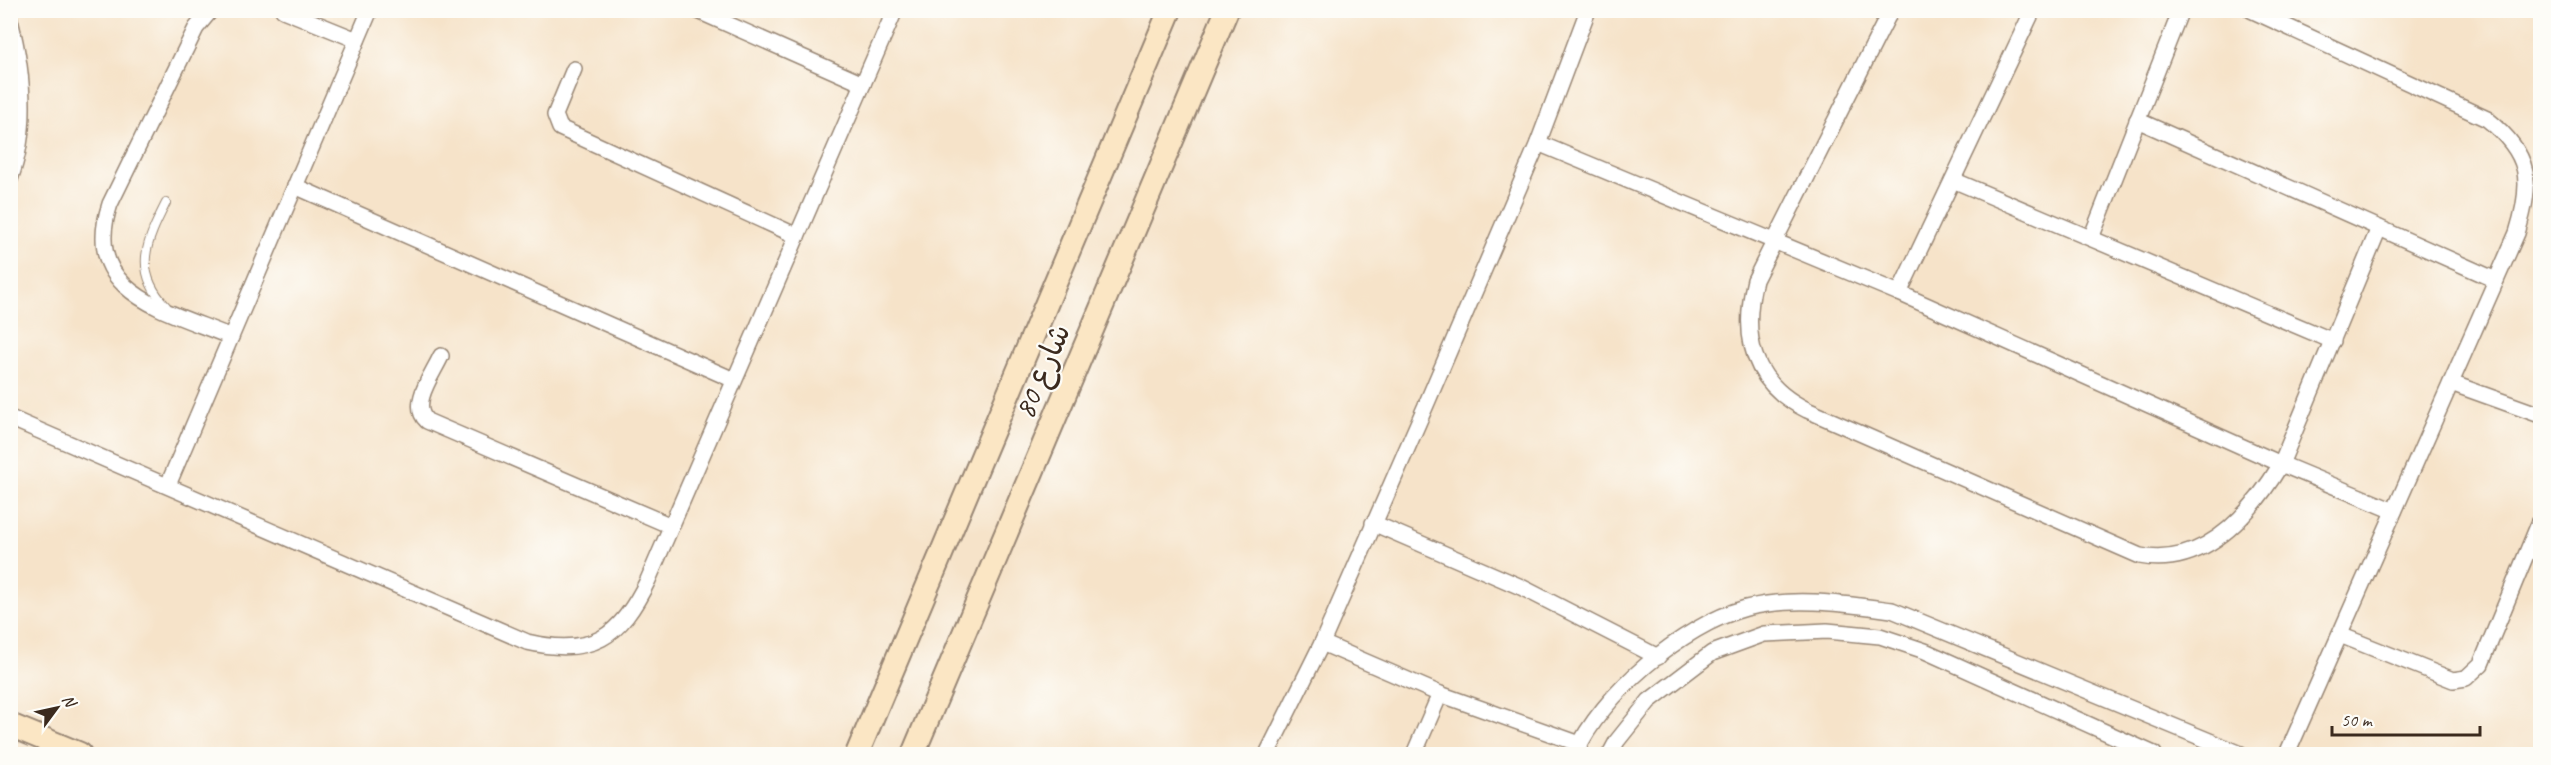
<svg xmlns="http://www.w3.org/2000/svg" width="2551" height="765" font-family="Caveat,'Playpen Sans Arabic',sans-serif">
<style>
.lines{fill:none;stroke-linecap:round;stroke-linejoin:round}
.lane-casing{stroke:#988674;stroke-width:10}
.street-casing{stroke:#988674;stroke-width:18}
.secondary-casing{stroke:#988674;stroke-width:26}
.lane{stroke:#fff;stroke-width:8}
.street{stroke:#fff;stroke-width:15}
.secondary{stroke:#fbe6c4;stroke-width:22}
.labels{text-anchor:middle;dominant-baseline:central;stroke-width:4.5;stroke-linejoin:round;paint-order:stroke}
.street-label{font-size:30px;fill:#3b2a1e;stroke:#fdfcf7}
</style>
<rect width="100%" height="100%" fill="#fdfcf7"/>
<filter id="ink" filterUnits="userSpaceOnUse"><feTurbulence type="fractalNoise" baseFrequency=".0167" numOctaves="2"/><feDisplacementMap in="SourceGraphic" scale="12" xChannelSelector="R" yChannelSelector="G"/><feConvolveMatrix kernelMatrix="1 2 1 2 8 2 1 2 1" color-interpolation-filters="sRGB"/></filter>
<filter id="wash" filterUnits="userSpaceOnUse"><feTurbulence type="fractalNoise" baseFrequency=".008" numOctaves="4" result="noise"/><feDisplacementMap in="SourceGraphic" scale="24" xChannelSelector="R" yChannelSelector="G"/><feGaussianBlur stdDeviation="1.35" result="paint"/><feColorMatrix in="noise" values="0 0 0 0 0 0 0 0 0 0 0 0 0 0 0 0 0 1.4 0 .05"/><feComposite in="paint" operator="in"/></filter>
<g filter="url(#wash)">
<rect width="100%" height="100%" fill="#f6e3c9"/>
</g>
<g filter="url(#ink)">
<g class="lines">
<defs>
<path id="lane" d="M166 203C147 241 132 270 166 306"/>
<g id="street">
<path d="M211 10 196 28 110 204C80 294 167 310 231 337"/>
<polyline points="283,10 357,40"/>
<polyline points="696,10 863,84"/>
<path d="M1891 10 1755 280C1741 337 1752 383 1807 410L2140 556C2205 568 2251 514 2281 464L2379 228"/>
<path d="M2251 10 2487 119C2531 154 2533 181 2517 233L2287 754"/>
<path d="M10 20C23 71 29 128 10 179"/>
<polyline points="574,69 555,115 560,128 797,236"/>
<polyline points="2137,120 2496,280"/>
<polyline points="1538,143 1899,293 2281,464 2394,511"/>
<polyline points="1953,180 2333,341"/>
<polyline points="297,187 734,380"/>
<polyline points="2091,238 2181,10"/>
<polyline points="1899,293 2033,10"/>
<path d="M441 356C433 374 409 405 427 421L671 526"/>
<polyline points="2451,383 2540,415"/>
<path d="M10 418 527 642C592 657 620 638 648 580L895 10"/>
<polyline points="168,485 370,10"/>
<polyline points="1373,523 1521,587 1658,657"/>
<polyline points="2340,635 2453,680 2466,678 2481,664 2540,521"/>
<polyline points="1322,643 1440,694 1580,744"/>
<polyline points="1267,754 1322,643 1426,405 1538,143 1588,10"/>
<polyline points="1414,754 1440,694"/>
<path d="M1575 754C1601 695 1682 625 1746 608 1793 596 1845 604 1892 610L2241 754"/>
<polyline points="1610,754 1617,741 1649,701 1712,653 1764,634 1827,631 1880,636 1925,651 2154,754"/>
</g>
<g id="secondary">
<polyline points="10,725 80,754"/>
<polyline points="857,754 1170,10"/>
<polyline points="913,754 1227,10"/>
</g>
</defs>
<use href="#lane" class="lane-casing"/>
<use href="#street" class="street-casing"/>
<use href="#secondary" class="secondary-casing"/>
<use href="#lane" class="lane"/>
<use href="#street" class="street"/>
<use href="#secondary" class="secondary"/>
</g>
</g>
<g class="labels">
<g class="street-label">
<text transform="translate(1042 371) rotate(-67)">شارع 80</text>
</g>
</g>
<rect width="2551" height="765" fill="none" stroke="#fdfcf7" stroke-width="36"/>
<g transform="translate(57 708) rotate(57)" stroke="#fdfcf7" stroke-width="4.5" paint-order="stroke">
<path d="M0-4.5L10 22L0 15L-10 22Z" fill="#3b2a1e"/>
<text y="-9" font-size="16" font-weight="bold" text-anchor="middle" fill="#3b2a1e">N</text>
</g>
<path d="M2332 726v9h148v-9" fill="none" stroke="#3b2a1e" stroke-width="3"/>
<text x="2341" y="726" font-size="18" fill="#3b2a1e" stroke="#fdfcf7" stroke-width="4.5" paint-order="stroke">50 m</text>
</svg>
